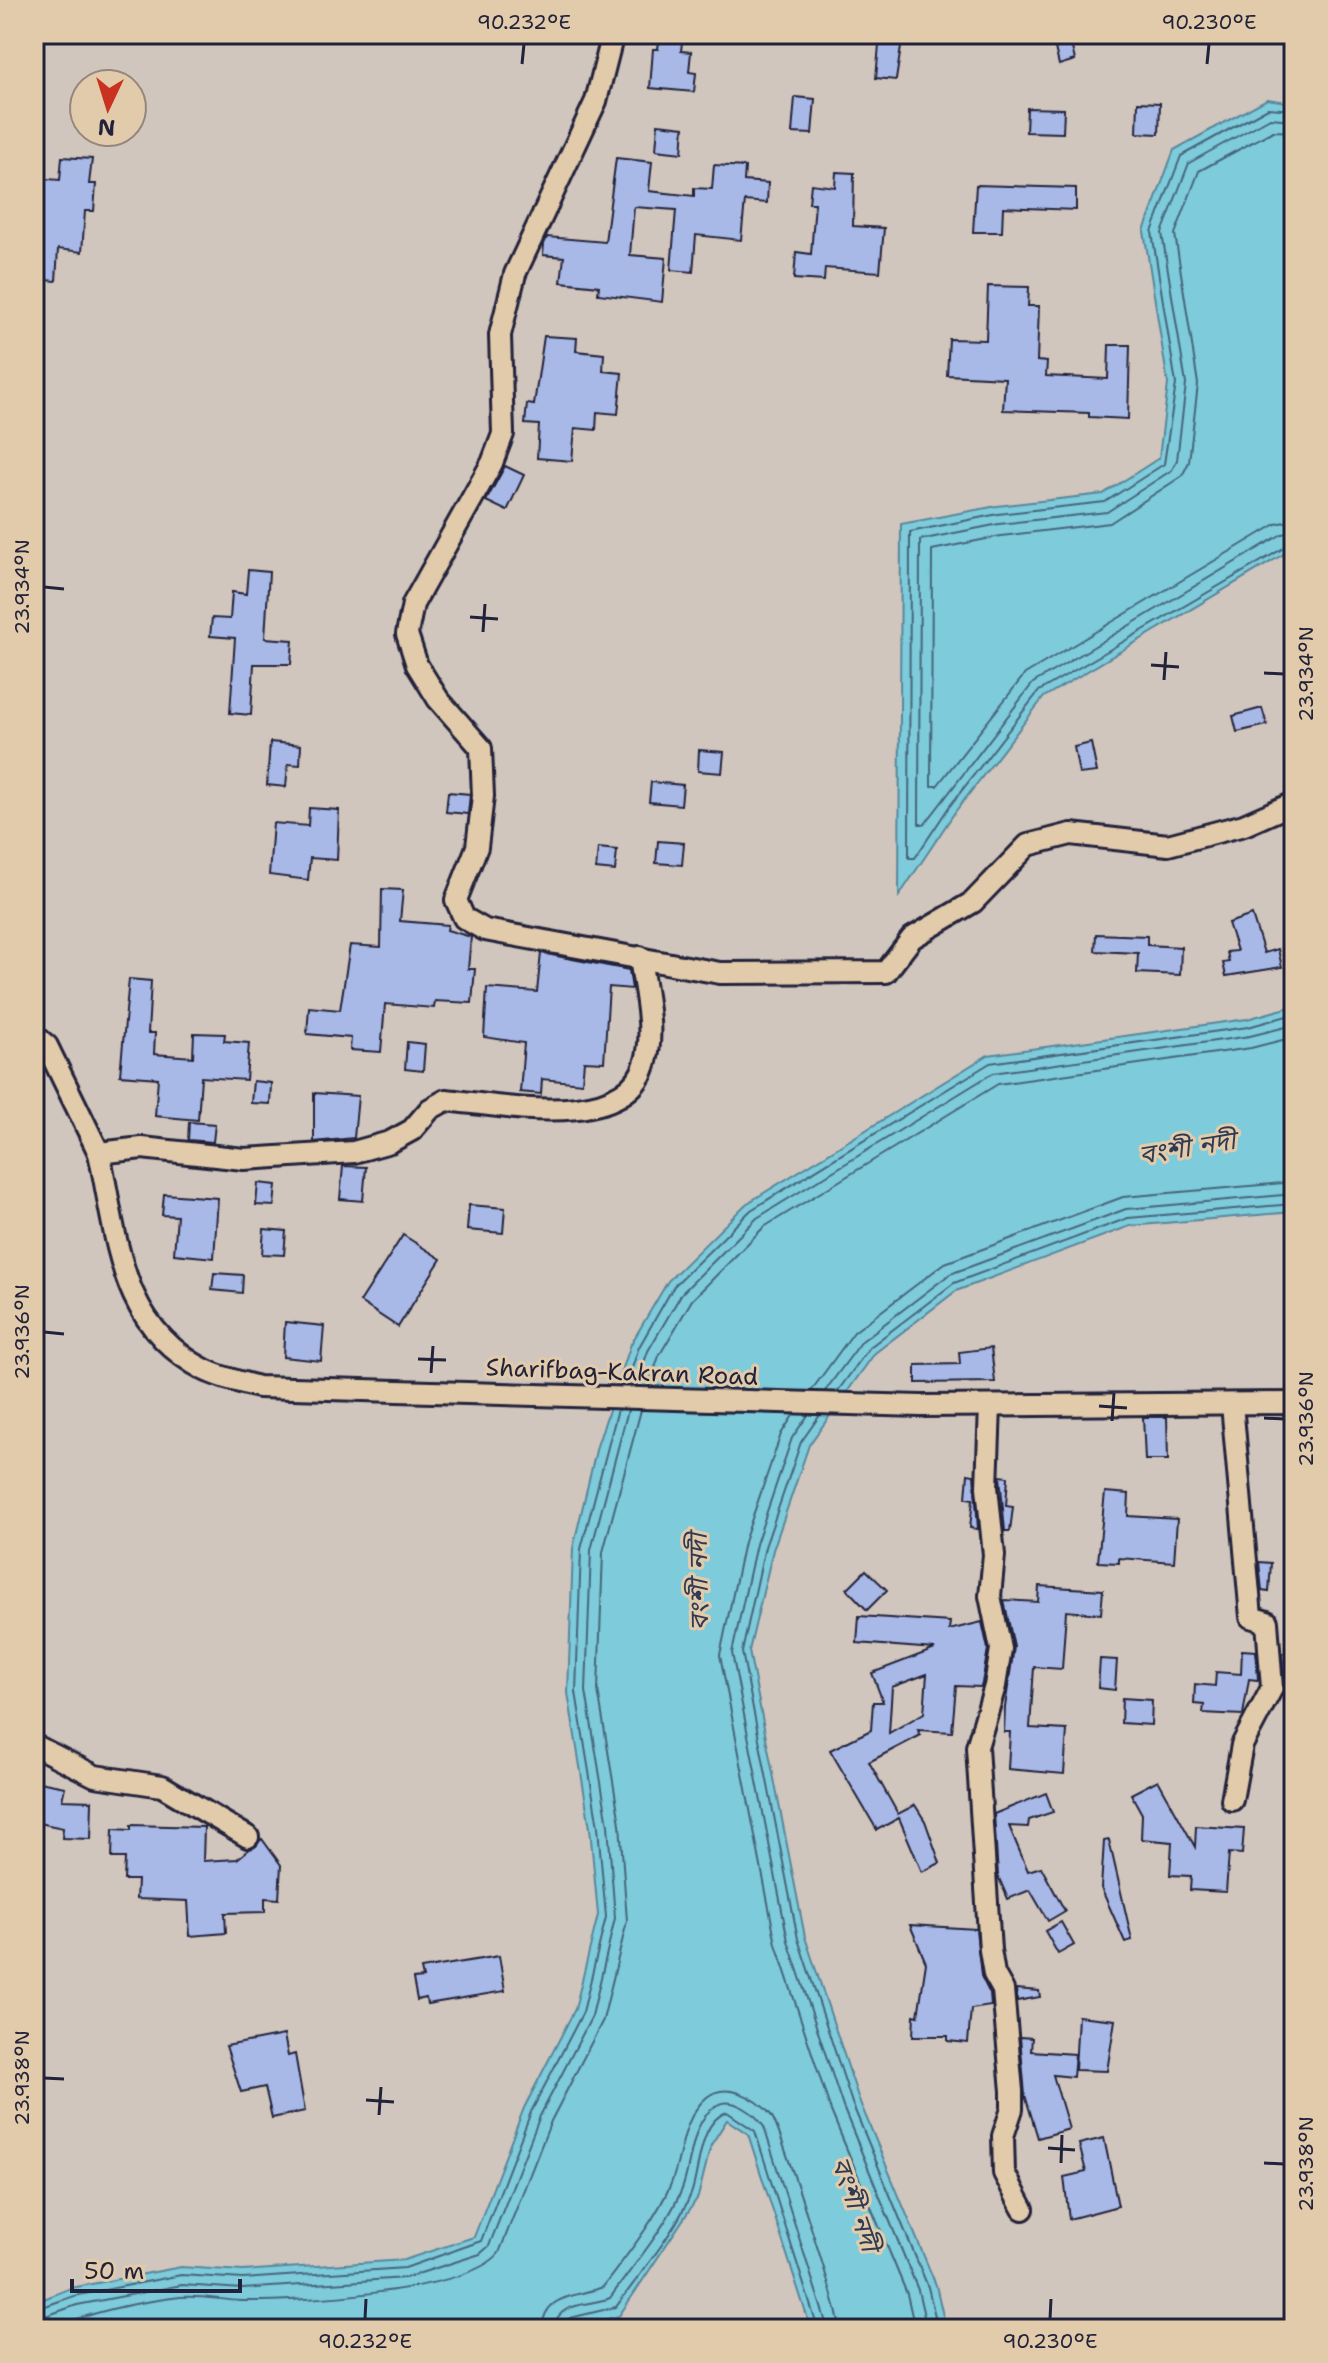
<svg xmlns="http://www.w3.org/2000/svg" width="1328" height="2363" font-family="'Shantell Sans','Noto Sans Bengali',sans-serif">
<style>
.water{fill:#7dcbdb;stroke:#59879b;stroke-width:2}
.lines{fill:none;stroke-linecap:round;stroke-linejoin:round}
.shore{stroke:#46667b;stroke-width:2}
.building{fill:#a8b9e8;stroke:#22223b;stroke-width:2;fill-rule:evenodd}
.street-casing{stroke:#22223b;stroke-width:26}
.street{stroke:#e2cbab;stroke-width:20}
.ticks{fill:none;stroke:#22223b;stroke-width:3}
.labels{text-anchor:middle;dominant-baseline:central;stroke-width:6;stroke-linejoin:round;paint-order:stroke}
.street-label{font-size:24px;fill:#22223b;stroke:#e2cbab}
.water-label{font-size:26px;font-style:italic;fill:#303b53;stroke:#e2cbab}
.neatline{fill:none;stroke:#22223b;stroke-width:3}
.ticks-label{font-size:20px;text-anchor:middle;fill:#22223b}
</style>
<rect width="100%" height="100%" fill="#d1c6bd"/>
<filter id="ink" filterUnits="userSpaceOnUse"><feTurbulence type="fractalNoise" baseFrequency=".0125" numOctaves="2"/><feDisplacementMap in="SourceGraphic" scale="16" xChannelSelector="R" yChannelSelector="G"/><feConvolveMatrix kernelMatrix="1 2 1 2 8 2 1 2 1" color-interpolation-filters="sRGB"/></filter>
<g filter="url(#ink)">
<g class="water">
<polygon points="1267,99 1294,103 1294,548 1044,697 955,812 899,896 901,524 997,506 1103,494 1159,458 1168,384 1144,231 1174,150"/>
<polygon points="1294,1006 1294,1212 1130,1226 956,1291 875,1353 809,1445 773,1550 749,1651 805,1937 859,2100 936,2285 946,2329 811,2329 748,2134 727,2120 711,2145 698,2197 619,2316 568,2329 34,2329 34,2303 71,2288 181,2267 243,2271 404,2260 474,2237 524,2108 575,2009 598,1915 590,1828 568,1693 573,1548 597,1446 631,1344 668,1281 746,1204 988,1055 1247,1019"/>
</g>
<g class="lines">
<g class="shore">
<polyline points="1294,110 1268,108 1181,156 1152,232 1176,384 1164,464 1105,502 998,514 910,532 909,858 915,858 949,807 1039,691 1294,542"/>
<polyline points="1294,120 1270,118 1189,163 1162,233 1186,384 1177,460 1172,470 1107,512 999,524 920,540 919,824 925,824 1033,683 1282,534 1294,532"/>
<polyline points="1294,132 1273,131 1199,171 1175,234 1198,384 1189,462 1182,476 1110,523 1001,536 932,550 931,786 937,786 1025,674 1276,524 1294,520"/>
<polyline points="626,1386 639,1347 674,1286 751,1210 990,1063 1248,1027 1294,1014"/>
<polyline points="636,1386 648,1351 682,1293 757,1218 993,1073 1250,1036 1294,1025"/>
<polyline points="649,1386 659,1356 692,1300 764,1227 998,1084 1251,1048 1294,1037"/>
<polyline points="811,1391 854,1332 945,1263 1123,1197 1294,1182"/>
<polyline points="825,1391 862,1341 950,1274 1126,1209 1294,1194"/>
<polyline points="837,1392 870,1347 954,1283 1128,1218 1294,1204"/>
<polyline points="794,1414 781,1434 744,1542 720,1655 776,1944 831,2111 907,2294 915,2329"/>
<polyline points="808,1415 792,1438 756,1544 732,1653 788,1941 843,2107 918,2290 927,2329"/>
<polyline points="820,1415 801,1442 765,1547 742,1652 798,1939 852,2103 928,2287 938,2329"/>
<polyline points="34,2310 74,2296 181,2275 243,2279 405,2268 481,2241 531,2112 583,2012 606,1917 598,1827 576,1692 581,1549 618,1409"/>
<polyline points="34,2320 77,2305 182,2285 243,2289 405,2278 480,2254 489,2246 540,2116 592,2016 615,1918 608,1825 586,1691 591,1550 628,1410"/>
<path d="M50 2329C91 2312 137 2302 180 2297 200 2295 221 2300 241 2301 293 2302 467 2293 499 2253L551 2121 603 2020 627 1921 620 1824 598 1690 603 1552 641 1410"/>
<path d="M542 2329C544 2293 577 2297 603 2287 626 2256 654 2222 670 2186 683 2157 680 2120 707 2097 727 2081 757 2098 771 2115 779 2125 840 2313 840 2329"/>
<path d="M554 2329C556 2301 590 2306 610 2298 633 2266 667 2226 682 2189 692 2164 690 2121 717 2105 733 2096 756 2114 764 2127L828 2329"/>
<path d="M564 2329 570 2318 616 2307C641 2272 674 2234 691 2194 700 2171 698 2122 727 2112L755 2131 818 2329"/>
</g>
</g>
<g class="building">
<polygon points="660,34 683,34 681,51 691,52 689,72 696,73 694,92 650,88 653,49 658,49"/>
<polygon points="880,34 903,34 896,80 876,78"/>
<polygon points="1071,44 1075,60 1059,65 1055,48"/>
<polygon points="795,97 815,99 812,134 792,133"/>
<polygon points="1138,102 1160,103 1159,134 1137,133"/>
<polygon points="1027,108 1064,109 1063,133 1026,132"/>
<polygon points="658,124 684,127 682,153 656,150"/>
<polygon points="62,157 92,159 89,184 96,184 94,211 85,211 82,252 58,249 56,281 35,279 38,230 34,230 34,178 60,180"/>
<polygon points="616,158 652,162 649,191 694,196 694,188 712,189 714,165 745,167 744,181 768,183 767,203 745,201 741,240 696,235 693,272 671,270 676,210 634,207 630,255 666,258 662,302 598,294 599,286 561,282 564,257 543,255 544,244 547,237 605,242"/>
<polygon points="836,172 854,173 853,226 884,228 880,272 825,268 824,281 794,279 796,252 811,254 815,203 809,203 811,184 835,187"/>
<polygon points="976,185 1076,188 1076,210 1003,207 1002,232 973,232"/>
<polygon points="988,286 1029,287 1028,306 1039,306 1037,361 1047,362 1046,376 1108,379 1109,345 1130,345 1128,419 1089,417 1089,413 1003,410 1005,378 947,375 949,339 986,340"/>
<polygon points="544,336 577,338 576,351 604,354 603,371 622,373 618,414 597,412 596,430 575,428 572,461 537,458 539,425 525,424 527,404 534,405"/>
<polygon points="505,466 524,475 507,511 486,501"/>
<polygon points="248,570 269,572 265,638 293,640 291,664 254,664 251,715 230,713 235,638 210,636 212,618 230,619 232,592 246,594"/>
<polygon points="1262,708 1267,725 1237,732 1233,716"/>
<polygon points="270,742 301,745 300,765 288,764 286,787 267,785"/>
<polygon points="1091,743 1097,772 1079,774 1074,747"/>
<polygon points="699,750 724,752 722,773 698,771"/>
<polygon points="651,782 683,785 681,805 649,802"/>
<polygon points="448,792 470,794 468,814 446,812"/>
<polygon points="309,808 339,810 337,860 310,858 308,880 269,875 273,823 308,826"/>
<polygon points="658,841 684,843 682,865 656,863"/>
<polygon points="598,848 617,850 615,871 596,869"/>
<polygon points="382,889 403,890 400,921 448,925 447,930 471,937 468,969 475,969 472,1003 435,1001 434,1008 385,1004 381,1052 350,1050 351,1038 307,1034 309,1007 340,1010 350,945 381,947"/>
<polygon points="1252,915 1264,953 1278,949 1282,967 1226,976 1223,963 1229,962 1227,952 1237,951 1228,923"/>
<polygon points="1096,934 1147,936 1147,945 1181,947 1180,975 1137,973 1138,953 1095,951"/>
<polygon points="541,953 629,970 632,989 609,987 604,1062 584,1061 582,1083 542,1079 541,1094 520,1092 524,1043 484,1037 487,988 537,992"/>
<polygon points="129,979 151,981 148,1033 155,1033 154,1054 193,1057 194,1033 225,1034 224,1041 249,1043 246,1080 201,1077 198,1120 155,1116 158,1078 120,1075"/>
<polygon points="407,1042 425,1044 423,1071 405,1069"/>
<polygon points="253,1081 271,1083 270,1104 251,1103"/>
<polygon points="314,1093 358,1096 354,1138 314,1142"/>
<polygon points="189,1122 215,1124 213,1142 188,1140"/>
<polygon points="343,1166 366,1167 363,1201 340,1199"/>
<polygon points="258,1183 276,1185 274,1206 256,1205"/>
<polygon points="164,1194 218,1198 214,1258 174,1254 177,1216 162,1215"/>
<polygon points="469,1205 505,1208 503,1233 467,1230"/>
<polygon points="264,1229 286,1231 284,1255 262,1254"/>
<polygon points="403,1235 441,1259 398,1327 360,1302"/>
<polygon points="214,1273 243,1275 242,1293 212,1290"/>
<polygon points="285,1322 324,1326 321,1361 283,1357"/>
<polygon points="991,1348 995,1382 916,1383 916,1365 960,1364 959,1352"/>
<polygon points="1143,1417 1167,1417 1168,1460 1145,1460"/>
<polygon points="968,1474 974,1475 978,1529 970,1528 973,1499 966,1498"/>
<polygon points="1000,1476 1008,1477 1006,1506 1013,1507 1010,1531 1005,1531"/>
<polygon points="1105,1492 1129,1494 1128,1516 1177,1519 1174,1562 1119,1558 1119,1563 1098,1562"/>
<polygon points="1259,1562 1271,1563 1269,1592 1262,1591"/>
<polygon points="866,1570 887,1590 867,1610 847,1589"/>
<polygon points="1039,1586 1103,1590 1101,1614 1066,1611 1062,1669 1034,1667 1030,1728 1067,1730 1064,1774 1008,1769 1010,1732 1004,1732 1005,1707 1014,1647 1004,1600 1038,1602"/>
<path d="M859 1616 950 1622 949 1630 982 1622 988 1649 982 1683 981 1687 956 1686 952 1732 918 1730 921 1735 869 1762 898 1814 915 1805 925 1821 940 1863 922 1872 899 1818 877 1830 830 1750 871 1730 873 1702H883L872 1673 935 1649 857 1643ZM927 1674 924 1713 889 1733 892 1687Z"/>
<polygon points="1242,1650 1256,1651 1258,1680 1249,1679 1243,1715 1203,1713 1204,1705 1194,1704 1195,1684 1215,1686 1216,1672 1241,1674"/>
<polygon points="1282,1653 1294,1654 1294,1682 1285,1681"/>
<polygon points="1100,1659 1117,1660 1115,1690 1098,1688"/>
<polygon points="1122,1698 1152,1700 1151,1725 1121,1723"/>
<polygon points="1158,1780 1195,1847 1196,1826 1244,1829 1242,1854 1229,1853 1226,1892 1190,1890 1191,1876 1170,1875 1172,1842 1141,1839 1142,1814 1131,1794"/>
<polygon points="34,1781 65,1787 62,1800 92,1801 91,1839 62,1838 63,1828 34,1822"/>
<polygon points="1046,1793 1053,1812 1029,1820 1028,1827 1009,1826 1028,1871 1041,1867 1065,1911 1048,1921 1030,1890 1008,1899 998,1876 994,1814"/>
<polygon points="131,1825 204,1827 203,1861 237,1859 262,1839 281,1865 279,1899 265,1898 265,1912 225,1913 226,1933 190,1936 188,1901 136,1899 137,1880 124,1880 125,1858 112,1858 113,1829 131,1830"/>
<polygon points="1109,1840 1132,1940 1125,1942 1101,1888 1104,1841"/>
<polygon points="1061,1922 1074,1945 1058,1954 1045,1931"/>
<polygon points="910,1925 976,1929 981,1976 990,1994 991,2006 971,2009 968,2043 948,2041 948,2036 913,2036 914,2015 918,2016 926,1963"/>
<polygon points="499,1956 505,1991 427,2004 426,1998 417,2000 413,1979 423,1978 421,1969"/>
<polygon points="1016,1989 1039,1991 1040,1997 1017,2001"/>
<polygon points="1078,2016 1115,2020 1107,2071 1075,2070"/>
<polygon points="284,2035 288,2056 295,2054 305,2111 272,2118 265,2087 241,2092 226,2046"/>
<polygon points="1020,2037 1032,2038 1031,2051 1075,2054 1073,2077 1053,2075 1069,2129 1038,2138 1025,2095"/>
<polygon points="1104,2138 1118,2206 1069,2219 1064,2177 1086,2172 1079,2144"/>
</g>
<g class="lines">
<defs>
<g id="street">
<polyline points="613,34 596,101 515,274 500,335 503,434 492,463 413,604 407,634 417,665 438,699 481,748 483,796 477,847 456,900 464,918 485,930 720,973 886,972 912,938 973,902 1028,845 1071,834 1168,845 1244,825 1294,803"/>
<path d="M34 1035 47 1046 99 1153 142 1148 244 1159 354 1152 390 1142 412 1130 430 1109 446 1100C499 1105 628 1133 646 1061 655 1029 644 989 640 957"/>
<path d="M99 1153C118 1239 118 1325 205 1370 221 1378 241 1382 258 1387L921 1406 1294 1403"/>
<polyline points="1232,1404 1251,1617 1267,1622 1272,1688 1242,1745 1232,1800"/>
<polyline points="990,1406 987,1487 994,1555 990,1596 1001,1649 995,1686 977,1747 990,1950 994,1974 1003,1990 1012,2091 1012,2109 1003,2136 1004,2173 1023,2209"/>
<polyline points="34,1745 95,1776 162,1786 248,1837"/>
</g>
</defs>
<use href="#street" class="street-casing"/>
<use href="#street" class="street"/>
</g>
</g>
<path class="ticks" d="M522 64 524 44M1207 64 1209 44M44 587 64 589M470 617 498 619M483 632 485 604M1151 665 1179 667M1264 673 1284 674M1164 680 1166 652M44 1332 64 1334M418 1359 446 1360M431 1373 433 1346M1099 1406 1127 1408M1264 1418 1284 1419M1112 1421 1114 1393M44 2078 64 2079M366 2100 394 2102M379 2115 381 2087M1048 2148 1075 2150M1061 2163 1062 2135M1264 2163 1284 2164M365 2319 366 2299M1050 2319 1051 2299"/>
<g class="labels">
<g class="street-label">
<text transform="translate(622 1372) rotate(2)">Sharifbag-Kakran Road</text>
</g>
<g class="water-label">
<text transform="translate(1187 1147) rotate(-9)">বংশী নদী</text>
<text transform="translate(698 1582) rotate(-91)">বংশী নদী</text>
<text transform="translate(856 2204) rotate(71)">বংশী নদী</text>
</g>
</g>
<rect width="1328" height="2363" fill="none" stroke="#e2cbab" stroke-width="88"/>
<g transform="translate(108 108) rotate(184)"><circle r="38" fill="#e2cbab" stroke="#95877e" stroke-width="2"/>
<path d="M0-6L14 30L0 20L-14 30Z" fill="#c8321e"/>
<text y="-12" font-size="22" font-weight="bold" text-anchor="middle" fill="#22223b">N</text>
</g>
<path d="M72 2279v12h168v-12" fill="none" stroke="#22223b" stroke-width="4"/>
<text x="84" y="2279" font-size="24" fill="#22223b" stroke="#e2cbab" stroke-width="6" paint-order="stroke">50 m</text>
<rect x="44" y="44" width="1240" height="2275" class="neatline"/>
<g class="ticks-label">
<text x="524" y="29">90.232°E</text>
<text x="1209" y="29">90.230°E</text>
<text transform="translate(22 587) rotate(-90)" y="7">23.934°N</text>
<text transform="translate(1306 674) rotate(-90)" y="7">23.934°N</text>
<text transform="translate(22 1332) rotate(-90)" y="7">23.936°N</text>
<text transform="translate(1306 1419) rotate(-90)" y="7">23.936°N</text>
<text transform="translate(22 2078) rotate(-90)" y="7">23.938°N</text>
<text transform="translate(1306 2164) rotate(-90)" y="7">23.938°N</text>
<text x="365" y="2348">90.232°E</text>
<text x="1050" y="2348">90.230°E</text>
</g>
</svg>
